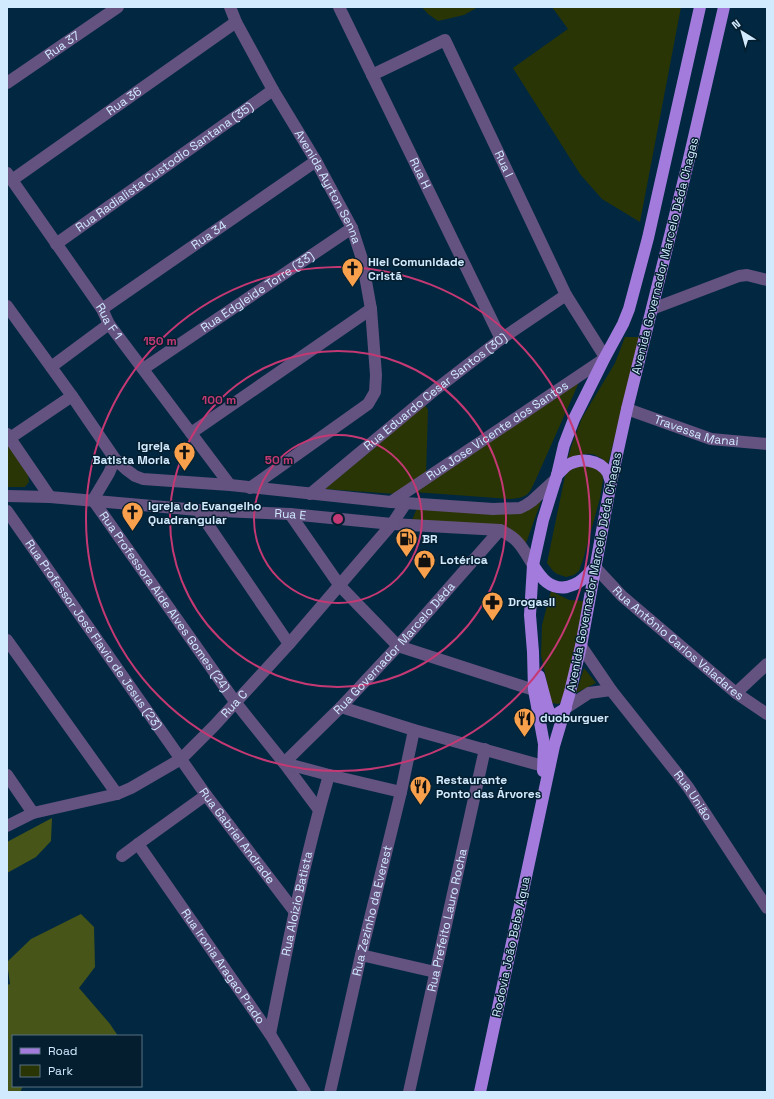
<svg xmlns="http://www.w3.org/2000/svg" width="774" height="1099" font-family="'Space Grotesk',sans-serif">
<style>
.green{fill:#2a3505}
.forest{fill:#475618}
.lines{fill:none;stroke-linecap:round;stroke-linejoin:round}
.minor{stroke:#645280;stroke-width:12}
.major{stroke:#a37bdc;stroke-width:12}
.ring{fill:none;stroke:#c43873;stroke-width:2}
.labels{text-anchor:middle;dominant-baseline:central;stroke-width:3;stroke-linejoin:round;paint-order:stroke}
.street-label{font-size:12px;fill:#d1eafe;stroke:#051e2f}
.poi-label{font-size:12px;font-weight:bold;fill:#d1eafe;stroke:#051e2f;text-anchor:start}
.centre{fill:#c43873;stroke:#051e2f;stroke-width:2}
.ring-label{font-size:12px;text-anchor:middle;font-weight:bold;fill:#c43873;stroke:#051e2f;stroke-width:3;stroke-linejoin:round;paint-order:stroke}
</style>
<rect width="100%" height="100%" fill="#012840"/>
<g class="green">
<polygon points="422,7 478,7 464,15 438,21 428,14"/>
<polygon points="552,7 681,7 640,222 602,199 580,174 513,68 568,29"/>
<path d="M625 337H640L608 464C593 450 585 452 567 461L572 444 582 418 615 363Z"/>
<path d="M581 378 536 479C529 494 529 497 511 499L414 492Z"/>
<polygon points="425,405 428,410 426,474 396,494 325,489"/>
<polygon points="7,443 28,474 29,482 25,487 7,487"/>
<polygon points="582,465 596,466 602,471 603,480 600,498 583,560 579,571 574,575 566,577 557,574 553,571 547,563 565,476 570,470"/>
<polygon points="544,493 525,546 521,539 412,520 417,508 514,513"/>
<polygon points="551,591 569,600 585,601 563,702 558,704 552,703 550,697 541,655 542,625"/>
<polygon points="584,668 596,683 576,693"/>
</g>
<g class="forest">
<polygon points="52,818 51,841 36,857 7,873 7,842"/>
<polygon points="81,914 94,927 95,967 79,988 110,1024 118,1036 13,1036 13,1086 23,1086 20,1092 7,1092 7,985 10,984 7,962 31,939"/>
</g>
<g class="lines">
<g class="minor">
<path id="s1" d="M230 7 236 22 273 90 316 161 352 228 362 259 371 309 376 375 375 392 368 404 250 488"/>
<path id="s2" d="M339 7 501 339"/>
<path id="s3" d="M372 75 445 40 566 295 605 357"/>
<path id="s4" d="M7 83 118 7"/>
<path id="s5" d="M7 173 102 309 109 324 230 485"/>
<path id="s6" d="M12 180 236 22"/>
<path id="s7" d="M56 244 273 90"/>
<polyline points="7,306 72,396 115,459 127,470 135,476 143,479 230,485 391,502 493,509 520,508 526,505 532,501 556,479"/>
<path id="s8" d="M102 309 316 161"/>
<polyline points="652,309 739,276 747,275 767,280"/>
<polyline points="51,367 109,324"/>
<path id="s9" d="M143 369 352 228"/>
<path id="s10" d="M627 409 711 439 767 444"/>
<polyline points="191,433 371,309"/>
<polyline points="7,434 50,497"/>
<polyline points="10,438 72,396"/>
<path id="s11" d="M115 459 109 473 93 500 236 703 284 763 319 810"/>
<path id="s12" d="M310 494 435 390 501 339 566 295"/>
<path id="s13" d="M7 496 50 497 198 510 290 514 392 524 500 530C519 539 522 547 533 565"/>
<path id="s14" d="M391 502 604 359"/>
<polyline points="198,510 289,644"/>
<path id="s15" d="M7 511 206 795 295 912"/>
<polyline points="290,514 340,586 398,646 534,690"/>
<path id="s16" d="M595 567 622 596 736 693 767 714"/>
<polyline points="7,640 117,794"/>
<path id="s17" d="M581 646 611 690 688 787 767 908"/>
<polyline points="736,693 767,664"/>
<polyline points="341,707 414,730 543,766"/>
<polyline points="566,708 589,693 611,690"/>
<path id="s18" d="M284 763 341 707 398 646 500 530"/>
<polyline points="284,763 329,775 401,792"/>
<polyline points="7,775 33,813"/>
<path id="s19" d="M7 826 33 813 117 794 131 788 181 759 214 726 289 644 392 524 406 503"/>
<path id="s20" d="M138 844 270 1034 305 1092"/>
<polyline points="122,856 138,844 206,795"/>
<polyline points="361,955 435,972"/>
<path id="s21" d="M270 1034C287 948 304 860 329 775"/>
<path id="s22" d="M330 1092 361 955 401 792 414 730"/>
<path id="s23" d="M409 1092 485 749"/>
</g>
<g class="major">
<path d="M557 475C560 472 563 469 566 466 580 457 599 459 608 473 609 476 610 479 611 482"/>
<path d="M533 565C541 578 550 590 567 587 571 586 576 584 579 582 585 578 590 572 595 567"/>
<polyline points="539,676 547,706 550,714 555,715 566,708"/>
<polyline points="543,771 544,744 534,690 533,652 530,615 533,565 543,520 557,475 564,445 574,419 604,359 623,324 629,309 648,238 700,7"/>
<polyline points="480,1092 554,746 570,692 581,646 611,482 627,409 688,163 724,7"/>
</g>
</g>
<g class="ring">
<circle cx="338" cy="519" r="84"/>
<circle cx="338" cy="519" r="168"/>
<circle cx="338" cy="519" r="252"/>
</g>
<defs>
<symbol id="church-pin" viewBox="-11 -11 22 30"><path d="M0 17L-7.5 6A9.5 9.5 0 1 1 7.5 6Z" fill="#f8a04b" stroke="#051e2f"/><path d="M-1.2-6h2.4v3.5h3.3v2.4h-3.3V6h-2.4V-.1h-3.3v-2.4h3.3Z" fill="#111"/></symbol>
<symbol id="fuel-pin" viewBox="-11 -11 22 30"><path d="M0 17L-7.5 6A9.5 9.5 0 1 1 7.5 6Z" fill="#f8a04b" stroke="#051e2f"/><path d="M-5.5-6h7V0h2V4h1.3V-2.5L3-4.5l.8-.8L6-3V5H2.5V1h-1V6h-7ZM-4.2-4.7v3.2H.2V-4.7Z" fill="#111"/></symbol>
<symbol id="shop-pin" viewBox="-11 -11 22 30"><path d="M0 17L-7.5 6A9.5 9.5 0 1 1 7.5 6Z" fill="#f8a04b" stroke="#051e2f"/><path d="M-5-2.5h2.3a2.7 3.5 0 0 1 5.4 0H5L5.5 6h-11ZM-1.5-2.5h3a1.5 2.3 0 0 0-3 0Z" fill="#111"/></symbol>
<symbol id="pharmacy-pin" viewBox="-11 -11 22 30"><path d="M0 17L-7.5 6A9.5 9.5 0 1 1 7.5 6Z" fill="#f8a04b" stroke="#051e2f"/><path d="M-2-6h4v4h4v4h-4v4h-4v-4h-4v-4h4Z" fill="#111"/></symbol>
<symbol id="restaurant-pin" viewBox="-11 -11 22 30"><path d="M0 17L-7.5 6A9.5 9.5 0 1 1 7.5 6Z" fill="#f8a04b" stroke="#051e2f"/><path d="M-5-6h1v4h1v-4h1v4h1v-4h1v5L-1.5 .5V6h-2V.5L-5-1ZM5-6V6H3V1.5H1.5Q1.5-4 5-6Z" fill="#111"/></symbol>
</defs>
<g fill-rule="evenodd">
<use href="#church-pin" x="340" y="256" width="25" height="34"/>
<use href="#church-pin" x="172" y="440" width="25" height="34"/>
<use href="#church-pin" x="120" y="500" width="25" height="34"/>
<use href="#fuel-pin" x="394" y="526" width="25" height="34"/>
<use href="#shop-pin" x="412" y="548" width="25" height="34"/>
<use href="#pharmacy-pin" x="480" y="590" width="25" height="34"/>
<use href="#restaurant-pin" x="512" y="706" width="25" height="34"/>
<use href="#restaurant-pin" x="408" y="774" width="25" height="34"/>
</g>
<g class="labels">
<g class="street-label">
<text stroke="none"><textPath href="#s4" startOffset="67">Rua 37</textPath></text>
<text stroke="none"><textPath href="#s6" startOffset="137">Rua 36</textPath></text>
<text stroke="none"><textPath href="#s3" startOffset="218">Rua I</textPath></text>
<text stroke="none"><textPath href="#s7" startOffset="133">Rua Radialista Custodio Santana (35)</textPath></text>
<text stroke="none"><textPath href="#s2" startOffset="185">Rua H</textPath></text>
<text stroke="none"><textPath href="#s1" startOffset="205">Avenida Ayrton Senna</textPath></text>
<text stroke="none"><textPath href="#s8" startOffset="130">Rua 34</textPath></text>
<text transform="translate(665 256) rotate(-76)">Avenida Governador Marcelo Déda Chagas</text>
<text stroke="none"><textPath href="#s9" startOffset="138">Rua Edgleide Torre (33)</textPath></text>
<text stroke="none"><textPath href="#s5" startOffset="180">Rua F 1</textPath></text>
<text stroke="none"><textPath href="#s12" startOffset="162">Rua Eduardo Cesar Santos (30)</textPath></text>
<text stroke="none"><textPath href="#s14" startOffset="128">Rua Jose Vicente dos Santos</textPath></text>
<text stroke="none"><textPath href="#s10" startOffset="73">Travessa Manai</textPath></text>
<text stroke="none"><textPath href="#s13" startOffset="284">Rua E</textPath></text>
<text transform="translate(594 572) rotate(-79)">Avenida Governador Marcelo Déda Chagas</text>
<text stroke="none"><textPath href="#s11" startOffset="171">Rua Professora Aide Alves Gomes (24)</textPath></text>
<text stroke="none"><textPath href="#s15" startOffset="151">Rua Professor José Flavio de Jesus (23)</textPath></text>
<text stroke="none"><textPath href="#s16" startOffset="113">Rua Antônio Carlos Valadares</textPath></text>
<text stroke="none"><textPath href="#s18" startOffset="159">Rua Governador Marcelo Déda</textPath></text>
<text stroke="none"><textPath href="#s19" startOffset="265">Rua C</textPath></text>
<text stroke="none"><textPath href="#s17" startOffset="187">Rua União</textPath></text>
<text stroke="none"><textPath href="#s15" startOffset="398">Rua Gabriel Andrade</textPath></text>
<text stroke="none"><textPath href="#s21" startOffset="133">Rua Aloizio Batista</textPath></text>
<text stroke="none"><textPath href="#s22" startOffset="186">Rua Zezinho da Everest</textPath></text>
<text stroke="none"><textPath href="#s23" startOffset="176">Rua Prefeito Lauro Rocha</textPath></text>
<text transform="translate(511 947) rotate(-78)">Rodovia João Bebe Água</text>
<text stroke="none"><textPath href="#s20" startOffset="149">Rua Ironia Aragao Prado</textPath></text>
</g>
<g class="poi-label">
<text x="368" y="262">Hiel Comunidade<tspan x="368" dy="14">Cristã</tspan></text>
<text x="170" y="446" text-anchor="end">Igreja<tspan x="170" dy="14">Batista Moria</tspan></text>
<text x="148" y="506">Igreja do Evangelho<tspan x="148" dy="14">Quadrangular</tspan></text>
<text x="422" y="539">BR</text>
<text x="440" y="560">Lotérica</text>
<text x="508" y="602">Drogasil</text>
<text x="540" y="718">duoburguer</text>
<text x="436" y="780">Restaurante<tspan x="436" dy="14">Ponto das Árvores</tspan></text>
</g>
</g>
<circle cx="338" cy="519" r="6" class="centre"/>
<g class="ring-label">
<text x="160" y="345">150 m</text>
<text x="219" y="404">100 m</text>
<text x="279" y="464">50 m</text>
</g>
<rect width="774" height="1099" fill="none" stroke="#d1eafe" stroke-width="16"/>
<rect x="12" y="1035" width="130" height="52" fill="#051e2f" stroke="#577082"/>
<rect x="20" y="1048" width="20" height="6" fill="#a37bdc" stroke="#577082"/>
<text x="48" y="1055" font-size="12" fill="#d1eafe">Road</text>
<rect x="20" y="1065" width="20" height="12" fill="#2a3505" stroke="#577082"/>
<text x="48" y="1075" font-size="12" fill="#d1eafe">Park</text>
<g transform="translate(742 32) rotate(323)" stroke="#051e2f" stroke-width="3" paint-order="stroke">
<path d="M0-3L7 15L0 10L-7 15Z" fill="#d1eafe"/>
<text y="-6" font-size="11" font-weight="bold" text-anchor="middle" fill="#d1eafe">N</text>
</g>
</svg>
